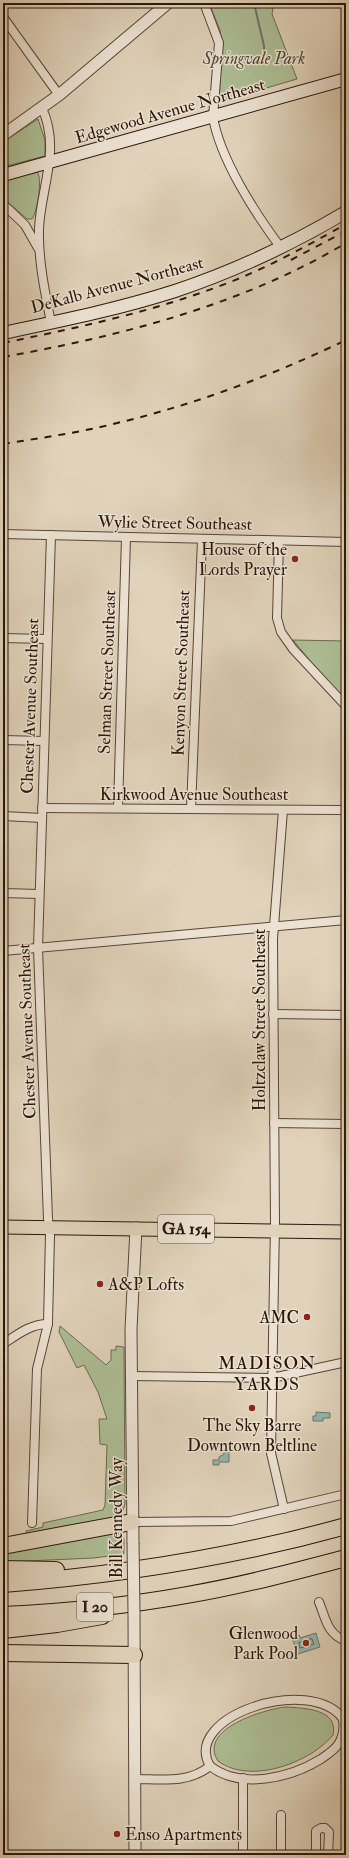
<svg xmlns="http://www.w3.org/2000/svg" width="349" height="1858" font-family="'IM FELL Double Pica',serif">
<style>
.green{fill:#adbe95;stroke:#6c6a4f}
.water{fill:#94b8b0;stroke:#6a776d}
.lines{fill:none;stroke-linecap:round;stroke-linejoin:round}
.shore{stroke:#5f675c;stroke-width:1}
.stream{stroke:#6a776d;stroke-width:2}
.minor-casing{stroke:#584536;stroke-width:10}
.tertiary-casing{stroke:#584536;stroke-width:13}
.secondary-casing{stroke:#2a1609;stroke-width:14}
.primary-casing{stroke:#2a1609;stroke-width:15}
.motorway-casing{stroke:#2a1609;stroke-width:18}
.minor{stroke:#ece2d3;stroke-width:8}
.tertiary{stroke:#ece2d3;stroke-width:11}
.secondary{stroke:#ece2d3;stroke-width:12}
.primary{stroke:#e1d3bb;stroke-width:13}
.motorway{stroke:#e1d3bb;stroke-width:16}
.rail{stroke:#2a1609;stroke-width:2;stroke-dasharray:7 7;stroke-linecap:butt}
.tertiary-bridge-casing{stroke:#584536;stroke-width:13;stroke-linecap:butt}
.tertiary-bridge{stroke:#ece2d3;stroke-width:11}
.poi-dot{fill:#8f2418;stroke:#ece2d3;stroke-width:1.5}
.labels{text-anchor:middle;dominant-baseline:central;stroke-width:3;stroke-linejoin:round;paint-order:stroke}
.shield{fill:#ece2d3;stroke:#645346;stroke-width:1}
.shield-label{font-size:16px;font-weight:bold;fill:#2a1609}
.park-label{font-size:17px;font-style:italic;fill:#514833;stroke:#ece2d3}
.street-label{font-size:17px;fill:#2a1609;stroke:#ece2d3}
.poi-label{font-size:17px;fill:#2a1609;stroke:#ece2d3;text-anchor:end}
.neighbourhood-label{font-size:18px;letter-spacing:1px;fill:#2a1609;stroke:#ece2d3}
</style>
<rect width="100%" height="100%" fill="#e1d3bb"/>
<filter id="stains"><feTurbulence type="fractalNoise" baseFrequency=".005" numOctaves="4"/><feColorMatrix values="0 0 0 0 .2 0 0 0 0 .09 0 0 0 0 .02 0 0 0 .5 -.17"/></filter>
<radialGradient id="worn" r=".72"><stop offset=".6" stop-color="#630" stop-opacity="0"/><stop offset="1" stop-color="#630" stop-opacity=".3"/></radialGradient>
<g class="green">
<polygon points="209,3 274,3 272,14 297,79 219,102 222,46 220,30"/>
<polygon points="38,119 45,140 45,156 3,167 3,142"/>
<path d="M37 172C43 177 37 213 32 219H27L3 198V180Z"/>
<polygon points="293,640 346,641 346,705"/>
<polygon points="60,1326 106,1365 111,1360 111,1350 116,1350 116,1346 124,1347 125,1504 122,1514 115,1520 27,1537 26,1531 43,1527 43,1523 103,1510 105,1505 107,1445 100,1444 99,1419 107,1419 98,1392 84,1365 77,1368 59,1332"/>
<polygon points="117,1530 124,1539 124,1554 94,1558 3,1562 3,1552"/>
<path d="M286 1707C304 1708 339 1709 333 1735 310 1763 250 1785 218 1761 197 1729 265 1709 286 1707Z"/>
</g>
<g class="water">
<polygon points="316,1412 330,1413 330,1418 323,1418 323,1421 313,1421 313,1416 316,1416"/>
<polygon points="229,1450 229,1462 219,1462 219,1465 213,1465 213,1460 219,1460 219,1457 224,1454 224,1451"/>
<polygon points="316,1633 320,1647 298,1654 292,1638 299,1635 300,1638"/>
</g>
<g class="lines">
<polygon class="shore" points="312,1639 314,1644 300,1648 299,1643"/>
<polyline class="stream" points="254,3 264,46 264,57"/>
<defs>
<g id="minor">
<path d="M204 3 219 43 213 117C220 159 255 213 281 248"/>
<polyline points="3,17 59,95"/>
<path d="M42 108C61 149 41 187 39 228 38 260 45 292 51 323"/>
<polyline points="3,204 25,225 38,248"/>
<polyline points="3,534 346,542"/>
<polyline points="279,541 277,618 281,632 293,649 346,706"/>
<polyline points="3,638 47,639"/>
<polyline points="3,740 44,741"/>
<polyline points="42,808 346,810"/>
<polyline points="118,808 126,537"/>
<polyline points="191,809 202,539"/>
<polyline points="283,810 273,939 275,1224 271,1453 284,1509"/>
<polyline points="3,816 42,818"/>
<polyline points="3,893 39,894"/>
<polyline points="3,951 346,920"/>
<polyline points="273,1014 346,1015"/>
<polyline points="274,1123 346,1124"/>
<path d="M3 1344C17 1335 30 1324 48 1324"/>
<polyline points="132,1376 272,1378 346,1362"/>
<polyline points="132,1522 231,1521 346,1494"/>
<polyline points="32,1523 37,1369 48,1324 50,1235 48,1219 38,948 51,535"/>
<path d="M319 1602C326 1619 327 1634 346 1641"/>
<path d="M210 1766C181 1716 311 1674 343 1719"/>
<polyline points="243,1778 243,1855"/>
<path d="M134 1779C161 1779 188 1784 210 1766 241 1790 290 1778 321 1759 327 1755 336 1749 339 1743 344 1735 344 1727 343 1719L346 1718"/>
<polyline points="281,1855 281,1815"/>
<polyline points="316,1855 316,1831 321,1828 325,1828 329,1832 328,1855"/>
</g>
<g id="tertiary">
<polyline points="3,135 59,95 168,3"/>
<polyline points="133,1542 131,1329 136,1228"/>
<polyline points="134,1612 135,1855"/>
</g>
<g id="secondary">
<polyline points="3,175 346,79"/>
<path d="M3 333C60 321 119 309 175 291 235 271 292 244 346 212"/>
</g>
<polyline id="primary" points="3,1227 346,1232"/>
<g id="motorway">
<polyline points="3,1546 132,1522"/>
<polyline points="3,1569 56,1570"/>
<path d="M3 1584C119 1575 234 1557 346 1526"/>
<path d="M3 1615C64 1612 126 1606 187 1595 240 1586 293 1572 346 1558"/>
<polyline points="3,1630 57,1624 102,1616"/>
<polyline points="3,1653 134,1655"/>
</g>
</defs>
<use href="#minor" class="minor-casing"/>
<use href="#tertiary" class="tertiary-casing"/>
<use href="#secondary" class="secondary-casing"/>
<use href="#primary" class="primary-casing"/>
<use href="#motorway" class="motorway-casing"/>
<use href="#minor" class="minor"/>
<use href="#tertiary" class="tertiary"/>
<use href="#secondary" class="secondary"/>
<use href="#primary" class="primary"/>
<use href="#motorway" class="motorway"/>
<g class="rail">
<polyline points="291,260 346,231"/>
<path d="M3 343C71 329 138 315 203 292 254 275 300 250 346 224"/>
<path d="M3 357C121 336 242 305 346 243"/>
<path d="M3 444C40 438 77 433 113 424 194 405 271 376 346 340"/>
</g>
<defs>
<polyline id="tertiary-bridge" points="133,1542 134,1612"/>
</defs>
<use href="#tertiary-bridge" class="tertiary-bridge-casing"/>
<use href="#tertiary-bridge" class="tertiary-bridge"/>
</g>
<g class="poi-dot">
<circle cx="295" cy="559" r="4"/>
<circle cx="100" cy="1284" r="4"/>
<circle cx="307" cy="1317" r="4"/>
<circle cx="252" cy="1408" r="4"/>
<circle cx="306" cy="1643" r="4"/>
<circle cx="117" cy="1834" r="4"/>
</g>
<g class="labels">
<g class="shield">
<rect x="158" y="1215" width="56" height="28" rx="3"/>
<rect x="77" y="1593" width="36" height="28" rx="3"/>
</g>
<g class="shield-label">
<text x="186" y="1229">GA 154</text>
<text x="95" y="1607">I 20</text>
</g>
<g class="park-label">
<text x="254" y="58">Springvale Park</text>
</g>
<g class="street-label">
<text transform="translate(170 111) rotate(-16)">Edgewood Avenue Northeast</text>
<text transform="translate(117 285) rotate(-15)">DeKalb Avenue Northeast</text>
<text transform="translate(175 523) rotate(1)">Wylie Street Southeast</text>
<text transform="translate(107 672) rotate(-88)">Selman Street Southeast</text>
<text transform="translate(181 673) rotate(-88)">Kenyon Street Southeast</text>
<text transform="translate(30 706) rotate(-88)">Chester Avenue Southeast</text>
<text x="194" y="794">Kirkwood Avenue Southeast</text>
<text transform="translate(259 1020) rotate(-90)">Holtzclaw Street Southeast</text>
<text transform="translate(27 1031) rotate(-92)">Chester Avenue Southeast</text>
<text transform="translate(116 1518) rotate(-90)">Bill Kennedy Way</text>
</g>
<g class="poi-label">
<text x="287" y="549">House of the<tspan x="287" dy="20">Lords Prayer</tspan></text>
<text x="108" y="1284" text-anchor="start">A&amp;P Lofts</text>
<text x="299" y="1317">AMC</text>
<text x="252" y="1425" text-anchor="middle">The Sky Barre<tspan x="252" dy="20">Downtown Beltline</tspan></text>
<text x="298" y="1633">Glenwood<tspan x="298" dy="20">Park Pool</tspan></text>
<text x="125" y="1834" text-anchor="start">Enso Apartments</text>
</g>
<g class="neighbourhood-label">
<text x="267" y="1363">MADISON<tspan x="267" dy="21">YARDS</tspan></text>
</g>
</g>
<rect width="349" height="1858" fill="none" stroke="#e1d3bb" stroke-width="16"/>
<rect x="4" y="4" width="341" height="1850" fill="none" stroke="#2a1609" stroke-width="2"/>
<rect x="8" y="8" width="333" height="1842" fill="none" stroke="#2a1609"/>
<rect width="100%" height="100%" filter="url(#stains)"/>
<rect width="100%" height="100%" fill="url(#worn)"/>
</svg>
